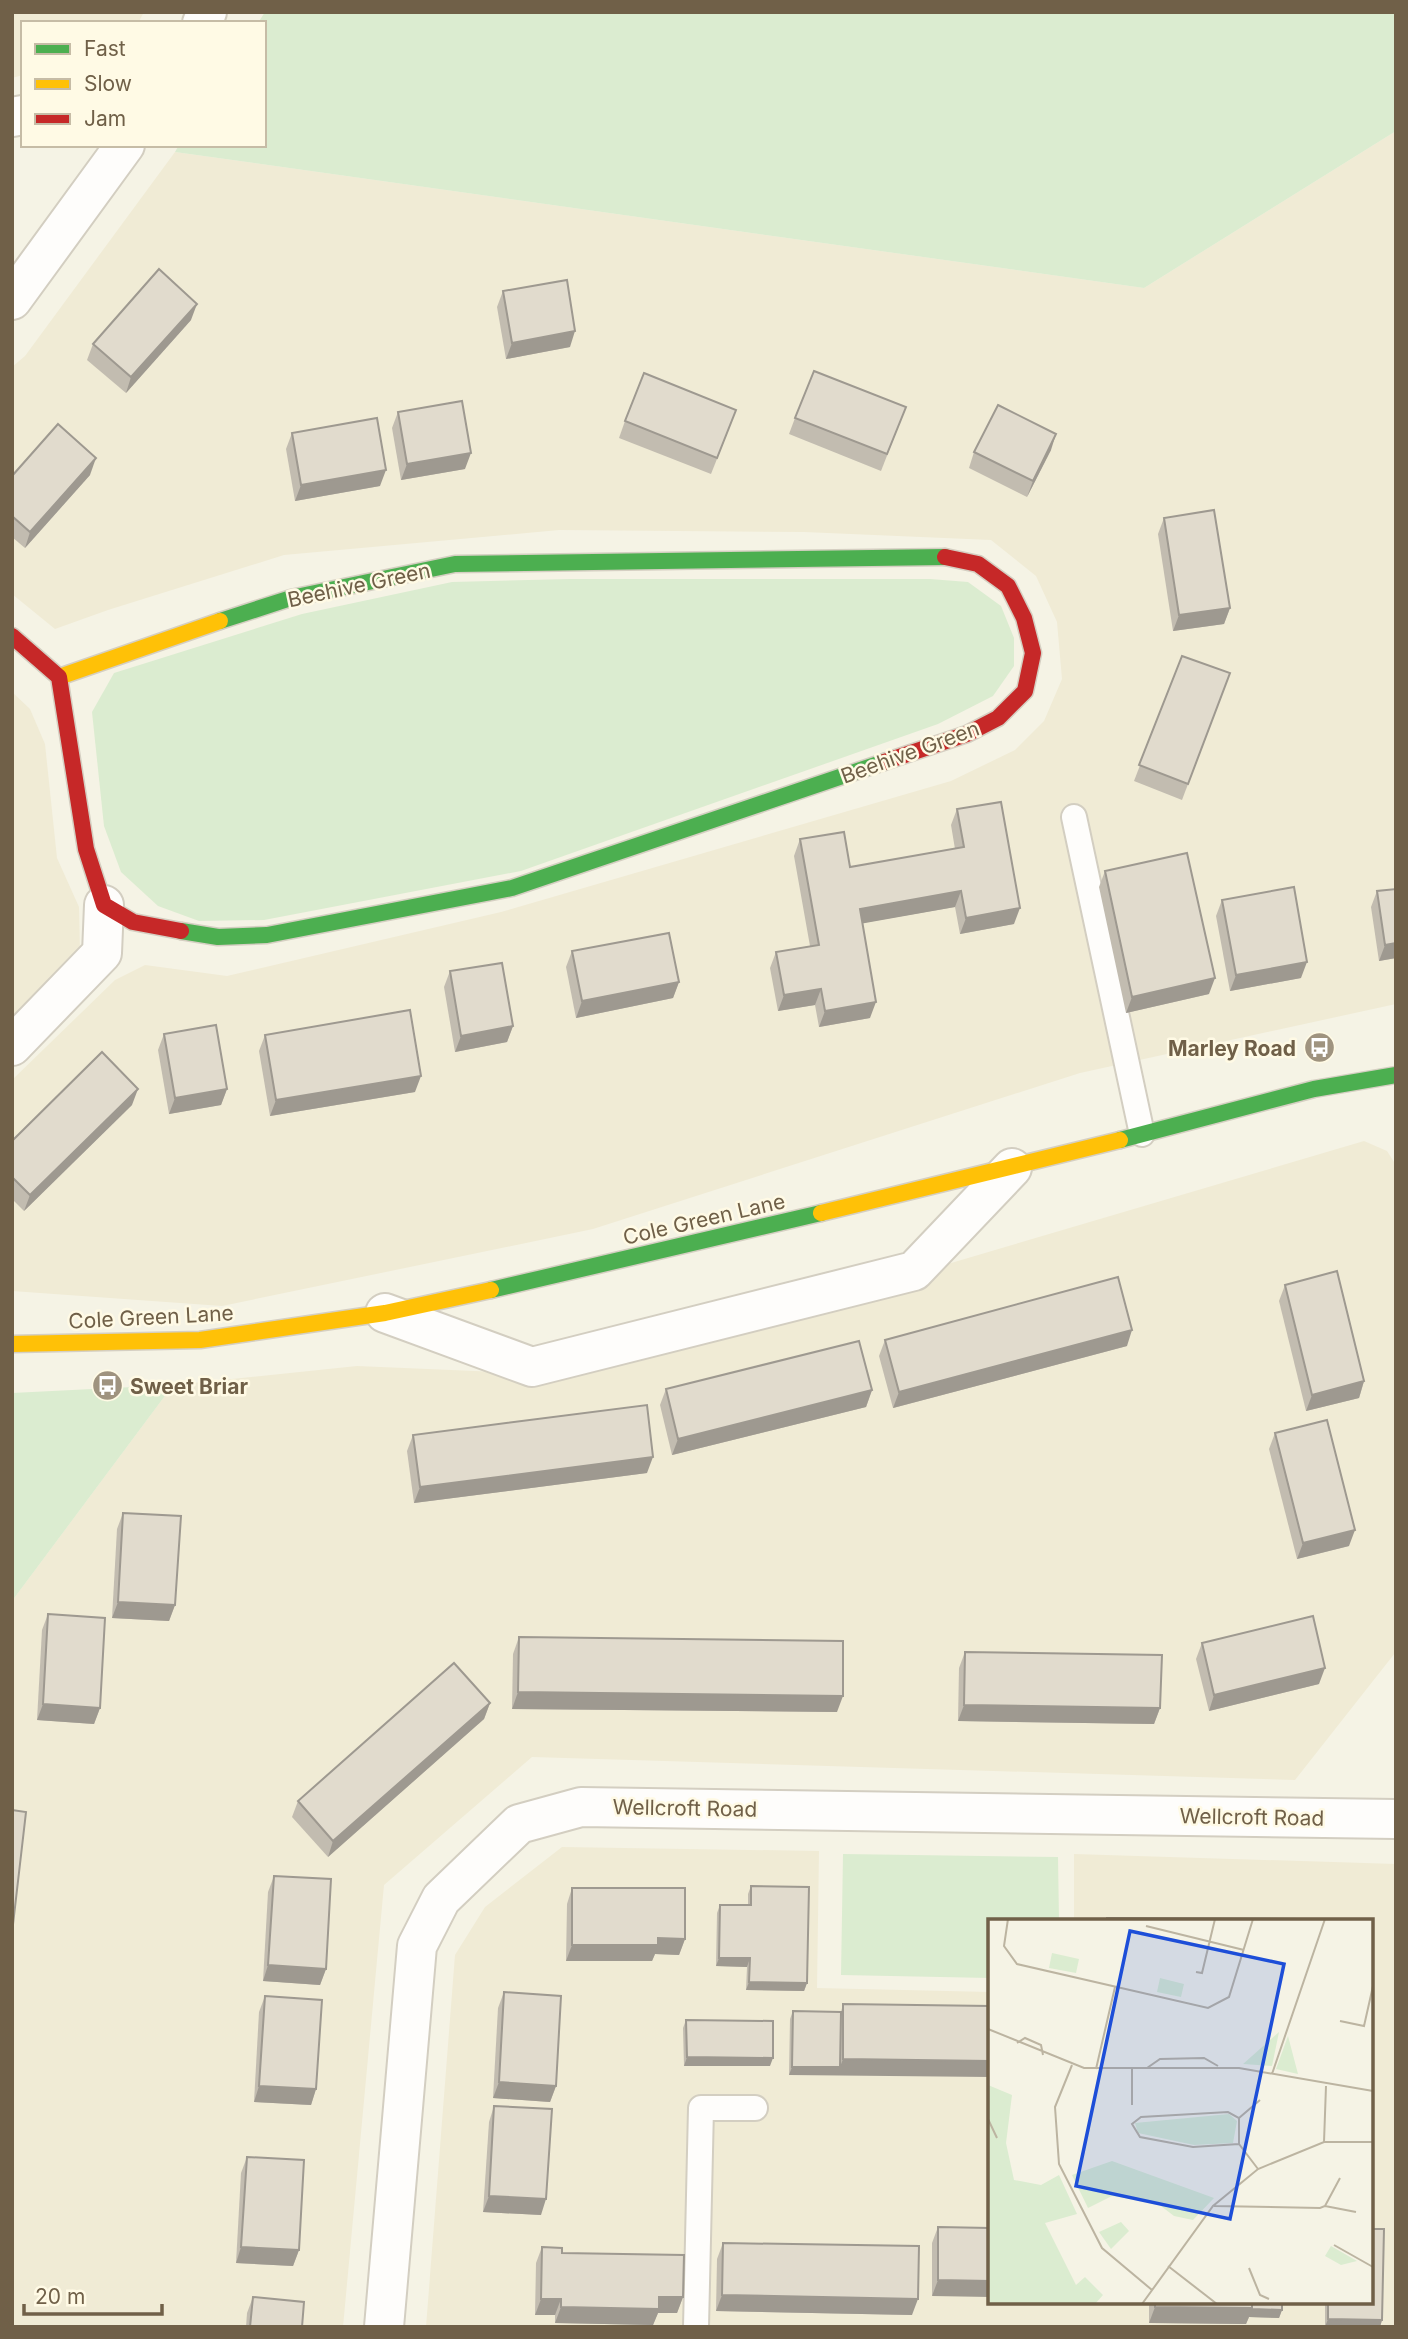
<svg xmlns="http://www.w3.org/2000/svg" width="1408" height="2339" font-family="Inter,sans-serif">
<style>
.residential{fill:#f0ebd5}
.green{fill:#dbecd0}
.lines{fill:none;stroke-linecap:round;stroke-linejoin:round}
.lane-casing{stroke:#d3cec1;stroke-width:28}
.street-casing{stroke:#d3cec1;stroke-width:42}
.fast-casing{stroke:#d5cfc2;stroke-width:19}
.slow-casing{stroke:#d5cfc2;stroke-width:19}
.jam-casing{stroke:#d5cfc2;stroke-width:19}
.lane{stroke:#fefdfb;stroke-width:24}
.street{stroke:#fefdfb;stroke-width:38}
.fast{stroke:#4caf50;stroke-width:16}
.slow{stroke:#ffc107;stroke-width:16}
.jam{stroke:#c62828;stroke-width:16}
.wall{fill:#c2bcb0}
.shaded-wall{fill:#9e9990}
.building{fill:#e1dbcd;stroke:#9e9990;stroke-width:2}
.labels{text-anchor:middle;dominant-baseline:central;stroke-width:5;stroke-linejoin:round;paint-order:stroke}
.street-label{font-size:21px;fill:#706048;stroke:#fffae5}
.poi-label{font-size:21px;font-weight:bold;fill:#706048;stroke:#fffae5;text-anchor:end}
.inset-road{fill:none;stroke:#bcb4a1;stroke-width:2}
.view{fill:#1d4ed8;fill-opacity:0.15;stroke:#1d4ed8;stroke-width:3.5}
.inset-edge{fill:none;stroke:#706048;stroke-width:3.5}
</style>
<rect width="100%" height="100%" fill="#f5f3e5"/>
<g class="residential">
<polygon points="12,12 144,12 138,23 23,23 23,75 12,78"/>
<polygon points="1396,131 1396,1004 1080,1073 593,1229 222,1306 12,1291 12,1080 115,980 145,965 227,976 501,912 951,781 1015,750 1044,721 1062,679 1057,622 1036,576 991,540 804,532 559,530 284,555 108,610 55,629 12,594 12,367 25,356 175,152 1144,288"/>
<polygon points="12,692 30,709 45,744 57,858 79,907 80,951 12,1026"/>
<polygon points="1364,1141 1387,1151 1396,1165 1395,1653 1295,1780 532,1757 384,1885 343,2327 12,2327 12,1601 173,1385 357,1366 572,1375"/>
<polygon points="562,1847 819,1851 817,1988 990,1992 990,2302 1371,2302 1371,1921 1074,1921 1074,1854 1396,1864 1396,2327 426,2327 455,1955 485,1907"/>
</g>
<g class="green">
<polygon points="265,12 1396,12 1396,131 1144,288 175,152 179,145 264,145 264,23 258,23"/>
<polygon points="570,579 930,579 968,582 1001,606 1014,638 1014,666 993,696 938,724 521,871 264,920 199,921 158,906 121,872 104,826 92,712 114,673 302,614 452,582"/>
<polygon points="173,1385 12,1601 12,1393"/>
<polygon points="843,1854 1058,1857 1059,1921 990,1921 990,1978 841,1975"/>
</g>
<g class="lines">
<defs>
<g id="lane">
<polyline points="1074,817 1142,1134"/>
<polyline points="696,2327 701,2108 755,2108"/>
</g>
<g id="street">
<polyline points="202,23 207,12"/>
<polyline points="12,117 23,115"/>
<polyline points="12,300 125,145"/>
<polyline points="12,1046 102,953 104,905"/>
<polyline points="385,1313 532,1367 914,1271 1012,1168"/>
<polyline points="384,2327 417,1946 441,1899 519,1824 581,1807 1396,1819"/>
</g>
<g id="fast">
<polyline points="220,621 291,598 455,564 945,557"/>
<polyline points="181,931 218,937 267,935 512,888 884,762"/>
<polyline points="1120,1140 1314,1089 1396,1075"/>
<polyline points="491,1290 821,1213"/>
</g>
<g id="slow">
<polyline points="59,677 220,621"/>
<polyline points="821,1213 1120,1140"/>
<polyline points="12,1344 200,1340 385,1313 491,1290"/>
</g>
<g id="jam">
<polyline points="12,636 59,677 86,849 104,905 133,922 181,931"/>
<polyline points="884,762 967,734 998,718 1025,691 1033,653 1024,618 1008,586 978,564 945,557"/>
</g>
</defs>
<use href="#lane" class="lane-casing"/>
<use href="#street" class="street-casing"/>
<use href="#fast" class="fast-casing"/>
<use href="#slow" class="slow-casing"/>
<use href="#jam" class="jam-casing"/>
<use href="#lane" class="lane"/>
<use href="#street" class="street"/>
<use href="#fast" class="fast"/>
<use href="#slow" class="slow"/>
<use href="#jam" class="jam"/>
</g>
<g class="wall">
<polygon points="503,291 570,347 506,359 497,307"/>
<polygon points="191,320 126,393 87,360 93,344"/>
<polygon points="906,407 881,471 789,434 795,418"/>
<polygon points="398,412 465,469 401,480 392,428"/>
<polygon points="625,421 730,426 711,474 619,438"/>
<polygon points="292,433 380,486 295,501 286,449"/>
<polygon points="1051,450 1027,497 969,468 974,452"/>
<polygon points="90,475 25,548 12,537 12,476"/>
<polygon points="1164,518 1230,608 1224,624 1173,631 1158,534"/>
<polygon points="1182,656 1230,673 1182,800 1134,781"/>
<polygon points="957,809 1014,924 960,934 955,907 862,923 870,1018 819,1027 815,1005 778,1011 770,968 776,952 810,946 794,856 800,839 850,867 955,849 951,825"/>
<polygon points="1105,871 1209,994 1126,1013 1099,887"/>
<polygon points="1377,891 1396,958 1379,961 1371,907"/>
<polygon points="1222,900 1301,978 1230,991 1216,916"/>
<polygon points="572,951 679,982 673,998 576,1018 566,967"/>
<polygon points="450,971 513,1026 507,1042 455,1052 444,987"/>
<polygon points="164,1034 227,1089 221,1105 169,1114 158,1050"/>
<polygon points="265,1035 415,1092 270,1116 259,1051"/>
<polygon points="132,1105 24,1211 12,1199 12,1141"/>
<polygon points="1285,1285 1364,1381 1359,1398 1306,1411 1279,1301"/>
<polygon points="885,1340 1127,1346 893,1408 879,1356"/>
<polygon points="666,1389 872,1390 866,1407 672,1455 660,1405"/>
<polygon points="1275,1433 1349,1546 1297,1559 1269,1449"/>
<polygon points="413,1435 647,1473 414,1503 407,1451"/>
<polygon points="123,1513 175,1605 169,1621 112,1618 117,1529"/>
<polygon points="48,1614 100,1708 94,1724 37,1720 42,1630"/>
<polygon points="519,1637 837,1712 512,1709 513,1654"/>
<polygon points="1202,1643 1319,1684 1209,1711 1196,1659"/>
<polygon points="965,1652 1160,1708 1154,1724 958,1721 959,1668"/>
<polygon points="490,1703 484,1719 328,1857 292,1817 298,1801"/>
<polygon points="274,1876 326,1969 320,1985 263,1981 268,1892"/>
<polygon points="751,1886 807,1983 804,1991 746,1990 747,1967 716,1966 717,1913 720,1905 748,1905 748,1894"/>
<polygon points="572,1888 685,1939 679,1955 655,1954 652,1961 566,1961 567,1904"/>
<polygon points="504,1992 556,2086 550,2102 493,2098 498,2008"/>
<polygon points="265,1996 316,2089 311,2105 254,2102 259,2012"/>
<polygon points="843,2004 990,2006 837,2075 789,2075 790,2019 793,2011 841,2012"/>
<polygon points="686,2020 770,2066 684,2066 683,2028"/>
<polygon points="494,2106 541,2215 483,2212 489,2122"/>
<polygon points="247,2157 299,2250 293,2266 236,2263 241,2173"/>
<polygon points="938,2227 990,2228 932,2296 932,2243"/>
<polygon points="723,2243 912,2315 716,2311 717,2259"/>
<polygon points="542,2247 562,2253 683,2297 677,2313 658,2313 653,2325 555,2323 555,2315 535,2315 536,2263"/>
<polygon points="253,2297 302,2327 246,2327 247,2313"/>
<polygon points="1149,2302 1282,2302 1282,2310 1279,2318 1249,2317 1246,2324 1149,2323"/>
<polygon points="1292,2302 1371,2302 1382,2320 1380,2327 1325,2327 1325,2304 1292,2304"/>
</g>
<g class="shaded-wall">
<polygon points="197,304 191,320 126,393 131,377"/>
<polygon points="575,331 570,347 506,359 512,343"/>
<polygon points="1056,434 1051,450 1027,497 1033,481"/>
<polygon points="471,453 465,469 401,480 407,464"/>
<polygon points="96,458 90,475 25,548 30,532"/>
<polygon points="386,470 380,486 295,501 301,485"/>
<polygon points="1230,608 1224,624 1173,631 1179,615"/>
<polygon points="961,891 955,907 854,925 860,909"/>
<polygon points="1020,908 1014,924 960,934 966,918"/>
<polygon points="1396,943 1396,958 1379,961 1385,945"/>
<polygon points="1307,962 1301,978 1230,991 1236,975"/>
<polygon points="1215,978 1209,994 1126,1013 1132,997"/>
<polygon points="679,982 673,998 576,1018 582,1001"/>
<polygon points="821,989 815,1005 778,1011 784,995"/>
<polygon points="876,1002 870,1018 819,1027 825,1011"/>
<polygon points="513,1026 507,1042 455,1052 461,1036"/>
<polygon points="421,1076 415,1092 270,1116 276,1100"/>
<polygon points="138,1089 132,1105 24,1211 30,1195"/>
<polygon points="227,1089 221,1105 169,1114 175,1098"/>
<polygon points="1132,1330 1127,1346 893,1408 899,1392"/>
<polygon points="1364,1381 1359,1398 1306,1411 1312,1395"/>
<polygon points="872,1390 866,1407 672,1455 678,1439"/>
<polygon points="653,1457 647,1473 414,1503 420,1487"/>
<polygon points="1355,1530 1349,1546 1297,1559 1303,1543"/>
<polygon points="118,1602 175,1605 169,1621 112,1618"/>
<polygon points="1325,1668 1319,1684 1209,1711 1214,1695"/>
<polygon points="518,1692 843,1696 837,1712 512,1709"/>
<polygon points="490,1703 484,1719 328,1857 333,1841"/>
<polygon points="43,1704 100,1708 94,1724 37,1720"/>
<polygon points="964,1705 1160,1708 1154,1724 958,1721"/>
<polygon points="658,1938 685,1939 679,1955 655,1954 652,1961 566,1961 572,1945"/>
<polygon points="719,1958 750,1958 747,1967 716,1966"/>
<polygon points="268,1965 326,1969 320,1985 263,1981"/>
<polygon points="749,1982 807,1983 804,1991 746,1990"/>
<polygon points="687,2057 773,2058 770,2066 684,2066"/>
<polygon points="843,2059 990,2061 990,2077 789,2075 792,2067 840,2067"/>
<polygon points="499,2082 556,2086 550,2102 493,2098"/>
<polygon points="259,2086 316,2089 311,2105 254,2102"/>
<polygon points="489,2196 546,2199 541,2215 483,2212"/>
<polygon points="241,2247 299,2250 293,2266 236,2263"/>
<polygon points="938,2280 990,2281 990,2297 932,2296"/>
<polygon points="722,2295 918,2299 912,2315 716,2311"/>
<polygon points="659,2297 683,2297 677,2313 658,2313 653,2325 555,2323 561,2307"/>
<polygon points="541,2299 561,2299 555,2315 535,2315"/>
<polygon points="1293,2302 1326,2302 1325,2304 1292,2304"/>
<polygon points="1155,2307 1252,2308 1282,2310 1279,2318 1249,2317 1246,2324 1149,2323"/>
<polygon points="1328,2319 1382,2320 1380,2327 1325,2327"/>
</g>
<g class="building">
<polygon points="159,269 197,304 131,377 93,344"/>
<polygon points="567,280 575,331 512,343 503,291"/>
<polygon points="814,371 906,407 887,454 795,418"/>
<polygon points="644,373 736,410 717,458 625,421"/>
<polygon points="462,401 471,453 407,464 398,412"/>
<polygon points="998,405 1056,434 1033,481 974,452"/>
<polygon points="377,418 386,470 301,485 292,433"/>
<polygon points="58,424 96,458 30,532 12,516 12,476"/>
<polygon points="1214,510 1230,608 1179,615 1164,518"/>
<polygon points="1182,656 1230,673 1188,784 1139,765"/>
<polygon points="1001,802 1020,908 966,918 961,891 860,909 876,1002 825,1011 821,989 784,995 776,952 819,945 800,839 844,832 850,867 964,847 957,809"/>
<polygon points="1187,853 1215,978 1132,997 1105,871"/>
<polygon points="1294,887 1307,962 1236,975 1222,900"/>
<polygon points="1396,889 1396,943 1385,945 1377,891"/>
<polygon points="669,933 679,982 582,1001 572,951"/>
<polygon points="502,963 513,1026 461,1036 450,971"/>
<polygon points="410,1010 421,1076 276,1100 265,1035"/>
<polygon points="216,1025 227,1089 175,1098 164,1034"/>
<polygon points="102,1052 138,1089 30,1195 12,1177 12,1141"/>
<polygon points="1337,1271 1364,1381 1312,1395 1285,1285"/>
<polygon points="1118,1277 1132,1330 899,1392 885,1340"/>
<polygon points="859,1341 872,1390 678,1439 666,1389"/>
<polygon points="647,1405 653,1457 420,1487 413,1435"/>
<polygon points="1327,1420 1355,1530 1303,1543 1275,1433"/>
<polygon points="123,1513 181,1516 175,1605 118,1602"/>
<polygon points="48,1614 105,1618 100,1708 43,1704"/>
<polygon points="1313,1616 1325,1668 1214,1695 1202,1643"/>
<polygon points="519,1637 843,1641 843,1696 518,1692"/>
<polygon points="965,1652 1162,1655 1160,1708 964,1705"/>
<polygon points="454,1663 490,1703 333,1841 298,1801"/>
<polygon points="12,1810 26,1812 12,1933"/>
<polygon points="274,1876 331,1879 326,1969 268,1965"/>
<polygon points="751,1886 809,1887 807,1983 749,1982 750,1958 719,1958 720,1905 751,1905"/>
<polygon points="572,1888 685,1888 685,1939 658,1938 658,1945 572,1945"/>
<polygon points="1107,1918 1298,1919 1298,1921 1107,1921"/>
<polygon points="504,1992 561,1996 556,2086 499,2082"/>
<polygon points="265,1996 322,2000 316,2089 259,2086"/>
<polygon points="843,2004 990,2006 990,2061 843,2059"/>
<polygon points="793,2011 841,2012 840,2067 792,2067"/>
<polygon points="686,2020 773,2021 773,2058 687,2057"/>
<polygon points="494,2106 552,2109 546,2199 489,2196"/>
<polygon points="247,2157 304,2160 299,2250 241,2247"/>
<polygon points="938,2227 990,2228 990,2281 938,2280"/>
<polygon points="1371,2229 1384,2229 1382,2320 1328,2319 1328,2302 1371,2302"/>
<polygon points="723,2243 919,2246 918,2299 722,2295"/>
<polygon points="542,2247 562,2248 562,2253 684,2255 683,2297 659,2297 659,2309 561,2307 561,2299 541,2299"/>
<polygon points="253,2297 304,2302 302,2327 250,2327"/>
<polygon points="1155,2302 1252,2302 1252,2308 1155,2307"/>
<polygon points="1252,2302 1282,2302 1282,2310 1252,2309"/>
</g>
<defs>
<symbol id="bus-disc" viewBox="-11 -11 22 22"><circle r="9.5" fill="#9f937f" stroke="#fffae5"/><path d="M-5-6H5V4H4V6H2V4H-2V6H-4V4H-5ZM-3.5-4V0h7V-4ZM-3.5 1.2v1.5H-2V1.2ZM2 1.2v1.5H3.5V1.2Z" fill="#fff"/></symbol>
</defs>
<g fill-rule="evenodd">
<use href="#bus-disc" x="1302" y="1030" width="35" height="35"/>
<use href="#bus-disc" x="90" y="1368" width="35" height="35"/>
</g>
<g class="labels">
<g class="street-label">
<text transform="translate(359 585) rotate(-12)">Beehive Green</text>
<text transform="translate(910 752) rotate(-20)">Beehive Green</text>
<text transform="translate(704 1219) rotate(-13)">Cole Green Lane</text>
<text transform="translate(151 1317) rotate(-3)">Cole Green Lane</text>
<text transform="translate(685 1808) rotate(1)">Wellcroft Road</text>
<text transform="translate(1252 1817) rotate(1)">Wellcroft Road</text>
</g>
<g class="poi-label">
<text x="1296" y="1048">Marley Road</text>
<text x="130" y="1386" text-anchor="start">Sweet Briar</text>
</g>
</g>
<g transform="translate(988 1919)">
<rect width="385" height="385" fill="#f5f3e5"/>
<path d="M64 34 91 40 88 54 61 49ZM172 59 196 65 193 78 169 73ZM291 113 284 147 255 145ZM300 117 310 155 288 150ZM0 166 24 176 18 224 26 261 53 266 71 256 89 295 57 304 88 366 97 358 115 376 107 385H0ZM241 195 249 202 245 224 206 226 150 214 147 204ZM124 242 226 279 205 301 186 297 169 284 124 277 100 289 84 256ZM133 303 141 312 123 330 111 313ZM343 327 369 342 353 346 337 337Z" fill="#dbecd0"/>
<path class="inset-road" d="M20 0 16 27 29 45 220 89 241 78 265 0M158 7 256 31M208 53 214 54 227 0M352 102 376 107 385 67M0 110 96 149H251L385 172M29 124 37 119 53 126 55 136M84 146 67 188 71 245 114 329 164 371M159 149 172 140 216 139 230 147M108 150 127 68M144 150V186M284 155 337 0M251 199 272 181M0 200 9 219M336 223 338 167M251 225 205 228 152 218 144 205 153 198 240 193 251 199V225L270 250M226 287 332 289 337 287 352 259M337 287 368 293M346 326 385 348M180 347 229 385M261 349 272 376 281 380M154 385 225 287 270 250 336 223H385"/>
<path class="view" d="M142 12 296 45 242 300 88 267Z"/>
<rect width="385" height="385" class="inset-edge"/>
</g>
<rect width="1408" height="2339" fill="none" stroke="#706048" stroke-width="28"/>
<rect x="21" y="21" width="245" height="126" fill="#fffae5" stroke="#c6bca6" stroke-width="2"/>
<rect x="35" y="44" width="35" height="10" fill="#4caf50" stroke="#c6bca6" stroke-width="2"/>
<text x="84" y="56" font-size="21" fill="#706048">Fast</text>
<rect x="35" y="79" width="35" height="10" fill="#ffc107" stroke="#c6bca6" stroke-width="2"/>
<text x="84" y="91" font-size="21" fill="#706048">Slow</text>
<rect x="35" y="114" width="35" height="10" fill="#c62828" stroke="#c6bca6" stroke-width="2"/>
<text x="84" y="126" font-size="21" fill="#706048">Jam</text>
<path d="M24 2304v10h138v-10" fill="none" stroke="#706048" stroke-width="3.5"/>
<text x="35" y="2304" font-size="21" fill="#706048" stroke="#fffae5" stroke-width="5" paint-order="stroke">20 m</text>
</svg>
